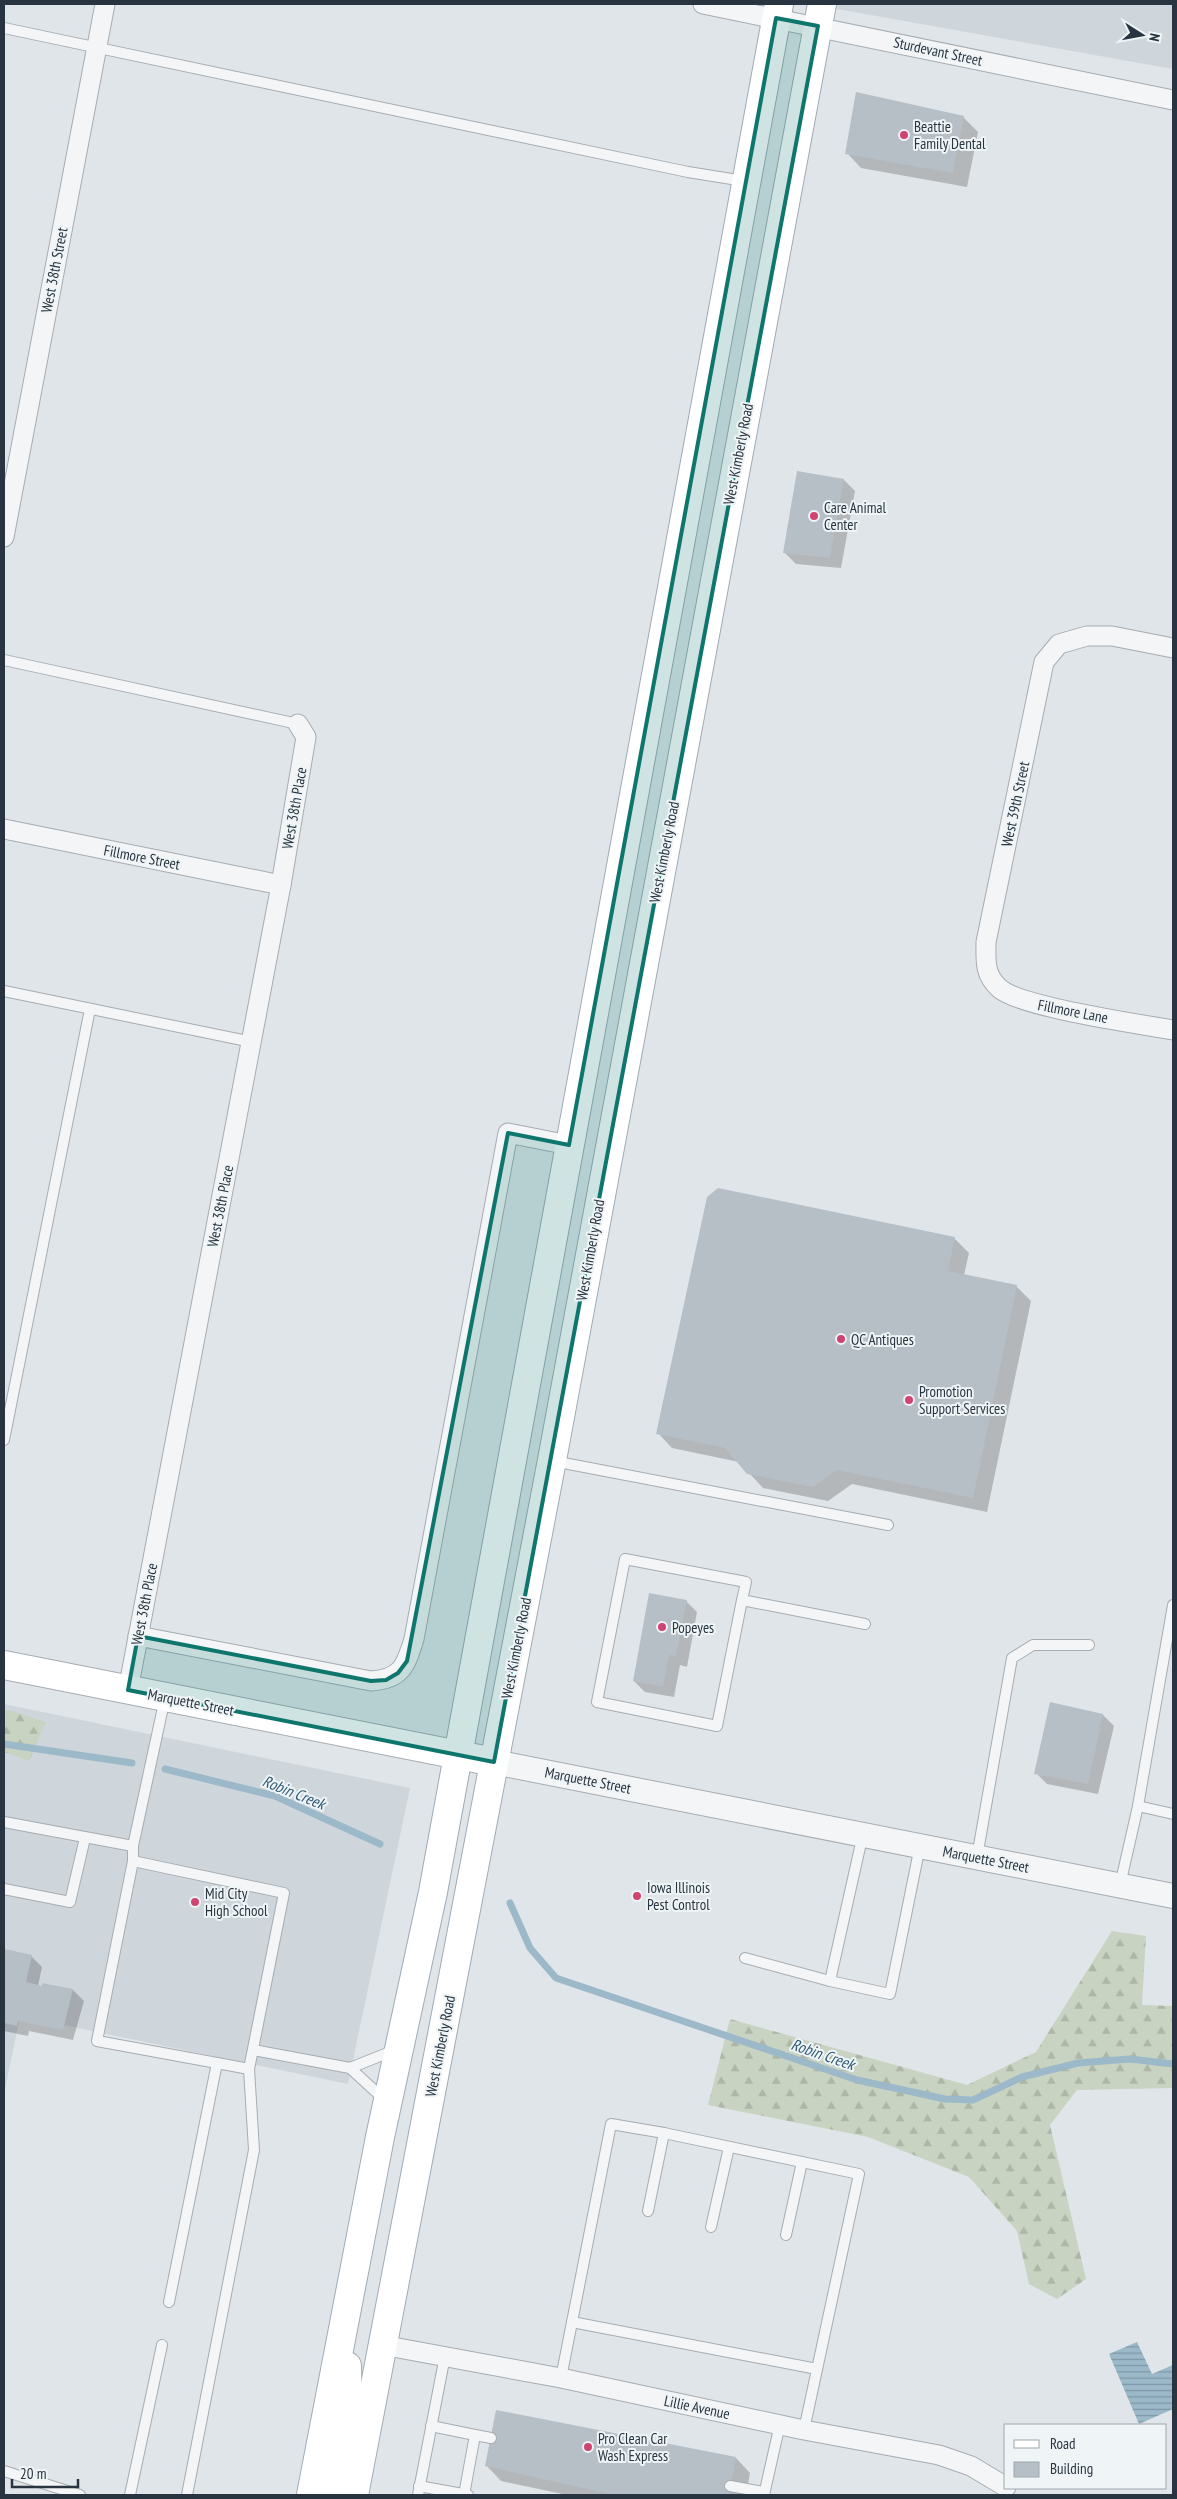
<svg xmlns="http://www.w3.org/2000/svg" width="1177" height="2499" font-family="'PT Sans Narrow',sans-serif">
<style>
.built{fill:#ced5db}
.forest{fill:url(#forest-firs)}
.water{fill:url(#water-rules)}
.shadow{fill:#0003}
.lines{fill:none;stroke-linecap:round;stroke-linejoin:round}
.stream{stroke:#9bb9c9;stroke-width:7}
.building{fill:#b7bfc6}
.service-casing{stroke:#a5adb3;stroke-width:12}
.minor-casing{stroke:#a5adb3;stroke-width:21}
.tertiary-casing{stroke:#a5adb3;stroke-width:26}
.secondary-casing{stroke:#a5adb3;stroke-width:30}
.primary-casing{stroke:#9fabb5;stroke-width:30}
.service{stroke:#f3f5f7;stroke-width:10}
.minor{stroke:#f3f5f7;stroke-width:19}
.tertiary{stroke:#f3f5f7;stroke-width:24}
.secondary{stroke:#fff;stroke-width:28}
.primary{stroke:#fff;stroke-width:28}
.marked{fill:#0f766e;fill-opacity:0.2;stroke:#0f766e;stroke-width:4;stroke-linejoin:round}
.poi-dot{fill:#cf4470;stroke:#eff4f6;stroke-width:2}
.labels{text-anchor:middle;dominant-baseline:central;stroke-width:4;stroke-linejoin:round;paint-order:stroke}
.street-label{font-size:15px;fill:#283541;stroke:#eff4f6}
.poi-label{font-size:15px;fill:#283541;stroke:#eff4f6;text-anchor:start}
.water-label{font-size:16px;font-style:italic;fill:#325b75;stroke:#eff4f6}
</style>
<defs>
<pattern id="forest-firs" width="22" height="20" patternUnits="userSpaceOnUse" patternTransform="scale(1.25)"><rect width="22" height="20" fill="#c9d3c1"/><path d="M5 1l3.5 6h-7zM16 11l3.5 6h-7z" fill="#adb6a7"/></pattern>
<pattern id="water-rules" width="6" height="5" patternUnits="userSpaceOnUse" patternTransform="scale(1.25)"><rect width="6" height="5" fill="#9bb9c9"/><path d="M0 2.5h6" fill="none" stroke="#7e97a5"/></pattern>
</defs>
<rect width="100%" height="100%" fill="#e0e5e9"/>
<g class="built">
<polygon points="837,4 1173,4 1173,69 837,9"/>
<polygon points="4,1704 410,1788 348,2084 20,2016 4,2094"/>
</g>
<g class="forest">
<polygon points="4,1709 46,1722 29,1761 4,1752"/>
<polygon points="1112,1931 1146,1936 1142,2005 1173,2006 1173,2088 1077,2090 1050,2125 1086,2279 1057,2299 1029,2284 1017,2231 969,2177 868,2137 708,2105 730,2019 967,2085 1036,2052"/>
</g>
<polygon class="water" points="1137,2342 1152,2374 1173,2365 1173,2409 1139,2424 1109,2354"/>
<g class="shadow">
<polygon points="963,117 978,132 967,187 861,168 847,153"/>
<polygon points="844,480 855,491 841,568 796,564 785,553"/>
<polygon points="954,1238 969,1253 964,1275 1016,1286 1031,1301 987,1512 852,1484 828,1501 763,1488 739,1462 672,1448 658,1433"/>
<polygon points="686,1601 697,1612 687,1667 680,1665 674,1697 645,1692 634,1681"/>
<polygon points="1051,1703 1103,1715 1114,1726 1098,1794 1047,1784 1036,1773"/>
<polygon points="4,1951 31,1956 42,1967 38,1986 73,1990 84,2001 73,2040 29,2031 28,2036 4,2031"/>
<polygon points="736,2458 750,2473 746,2495 567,2495 501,2481 487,2466"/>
</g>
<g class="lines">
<g class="stream">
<polyline points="4,1744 132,1763"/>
<polyline points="165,1769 275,1796 380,1844"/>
<polyline points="510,1903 530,1948 556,1978 857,2080 945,2099 973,2100 1022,2077 1078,2063 1130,2059 1173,2064"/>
</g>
</g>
<g class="building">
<polygon points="856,92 964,116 953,173 845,154"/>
<polygon points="797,471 844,479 830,558 783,553"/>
<polygon points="718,1188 955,1237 948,1271 1017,1285 973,1498 837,1470 813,1487 747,1474 725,1448 656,1434 707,1197"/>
<polygon points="649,1593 687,1600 676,1656 669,1655 663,1687 633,1681"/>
<polygon points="1050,1702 1103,1714 1088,1784 1034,1774"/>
<polygon points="4,1949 32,1955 26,1982 42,1986 42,1983 73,1989 63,2030 18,2021 17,2026 4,2023"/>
<polygon points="496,2410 736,2457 729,2495 614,2495 485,2466"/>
</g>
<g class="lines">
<defs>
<g id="service">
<polyline points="4,28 688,172 744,181"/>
<polyline points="4,660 298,724"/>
<polyline points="4,991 252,1042"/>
<polyline points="4,1440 90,1009"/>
<polyline points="553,1461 888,1525"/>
<polyline points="742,1600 746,1582 625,1559 597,1702 717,1726 742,1600 865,1624"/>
<polyline points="165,1698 133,1846 133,1861 284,1893 249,2069 217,2063 169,2302"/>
<polyline points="1138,1806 1173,1814"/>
<polyline points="4,1822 133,1846"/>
<polyline points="863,1834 830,1981 890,1994 920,1846"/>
<polyline points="977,1857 1012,1658 1033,1645 1089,1645"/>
<polyline points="133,1861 97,2041 217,2063"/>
<polyline points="1120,1885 1138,1806 1173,1605"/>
<polyline points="4,1889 70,1902 85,1838"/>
<polyline points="745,1958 830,1981"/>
<polyline points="253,2050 350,2068"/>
<polyline points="386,2101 350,2068 395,2050"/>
<polyline points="648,2211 664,2133"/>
<polyline points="711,2227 729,2147"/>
<polyline points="786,2235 802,2162"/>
<polyline points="572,2322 817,2369"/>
<polyline points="561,2378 611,2124 664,2133 859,2174 804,2430"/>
<polyline points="431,2426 475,2435 464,2495"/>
<polyline points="475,2435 491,2438"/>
<polyline points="4,2471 80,2495"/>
<polyline points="419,2486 468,2495"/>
<polyline points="730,2486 764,2492"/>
<polyline points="130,2495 162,2345"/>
<polyline points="187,2495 254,2150 249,2069"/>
<polyline points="418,2495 445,2356"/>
<polyline points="764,2495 780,2424"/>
</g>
<g id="minor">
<polyline points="703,4 1173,100"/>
<polyline points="4,537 105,4"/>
<path d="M1173 648 1112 636H1087L1059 644 1044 662 986 942C986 961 984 974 999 988 1019 1007 1140 1024 1173 1030"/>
<polyline points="4,829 281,885"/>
<path d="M138 1636 371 1681C402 1679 406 1665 414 1639L508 1133 569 1145"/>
<polyline points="128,1690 281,885 306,737 298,724"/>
<polyline points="382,2345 561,2378 804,2430 939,2455 971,2466 1006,2487"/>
</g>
<polyline id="tertiary" points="494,1762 1173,1896"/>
<polyline id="secondary" points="4,1665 494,1762"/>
<g id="primary">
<polyline points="311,2495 380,2137 433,1892 779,4"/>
<polyline points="330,2495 348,2408 347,2366"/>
<polyline points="354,2495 552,1460 822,4"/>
</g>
</defs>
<use href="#service" class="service-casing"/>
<use href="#minor" class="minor-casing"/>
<use href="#tertiary" class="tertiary-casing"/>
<use href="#secondary" class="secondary-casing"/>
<use href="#primary" class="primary-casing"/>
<use href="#service" class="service"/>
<use href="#minor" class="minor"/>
<use href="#tertiary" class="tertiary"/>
<use href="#secondary" class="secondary"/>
<use href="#primary" class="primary"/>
</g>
<path class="marked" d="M776 18 818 26 494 1762 128 1690 138 1636 371 1681 386 1680 398 1673 407 1661 508 1133 569 1145Z"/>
<g class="poi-dot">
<circle cx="904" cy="135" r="5"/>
<circle cx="814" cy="516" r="5"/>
<circle cx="841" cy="1339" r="5"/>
<circle cx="909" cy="1400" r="5"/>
<circle cx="662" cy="1627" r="5"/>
<circle cx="637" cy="1896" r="5"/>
<circle cx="195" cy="1902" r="5"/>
<circle cx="588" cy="2447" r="5"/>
</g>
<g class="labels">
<g class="street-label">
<text transform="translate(938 51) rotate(12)">Sturdevant Street</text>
<text transform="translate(54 270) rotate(-79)">West 38th Street</text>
<text transform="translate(738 454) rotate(-79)">West Kimberly Road</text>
<text transform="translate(1015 804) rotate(-78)">West 39th Street</text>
<text transform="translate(294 808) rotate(-80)">West 38th Place</text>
<text transform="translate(664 852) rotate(-79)">West Kimberly Road</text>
<text transform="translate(142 857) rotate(11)">Fillmore Street</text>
<text transform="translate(1073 1011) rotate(11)">Fillmore Lane</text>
<text transform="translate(220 1206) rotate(-79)">West 38th Place</text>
<text transform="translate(590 1250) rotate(-80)">West Kimberly Road</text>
<text transform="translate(144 1604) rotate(-79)">West 38th Place</text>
<text transform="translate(516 1648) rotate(-79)">West Kimberly Road</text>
<text transform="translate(191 1702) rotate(11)">Marquette Street</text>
<text transform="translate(588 1780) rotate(11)">Marquette Street</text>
<text transform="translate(986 1859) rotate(11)">Marquette Street</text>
<text transform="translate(440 2046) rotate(-79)">West Kimberly Road</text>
<text transform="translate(697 2407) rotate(12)">Lillie Avenue</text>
</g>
<g class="poi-label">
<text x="914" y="126">Beattie<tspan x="914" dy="17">Family Dental</tspan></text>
<text x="824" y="507">Care Animal<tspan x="824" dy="17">Center</tspan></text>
<text x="851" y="1339">QC Antiques</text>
<text x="919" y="1391">Promotion<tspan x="919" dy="17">Support Services</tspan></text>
<text x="672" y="1627">Popeyes</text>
<text x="647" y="1887">Iowa Illinois<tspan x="647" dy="17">Pest Control</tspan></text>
<text x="205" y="1893">Mid City<tspan x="205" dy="17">High School</tspan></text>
<text x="598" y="2438">Pro Clean Car<tspan x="598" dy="17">Wash Express</tspan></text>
</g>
<g class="water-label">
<text transform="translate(294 1792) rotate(22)">Robin Creek</text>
<text transform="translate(823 2054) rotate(19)">Robin Creek</text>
</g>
</g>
<rect width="1177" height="2499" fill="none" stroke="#283541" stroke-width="10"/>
<rect x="1004" y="2424" width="162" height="65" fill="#eff4f6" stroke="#9fa8ae"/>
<rect x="1014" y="2440" width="25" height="8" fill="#ffffff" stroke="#9fa8ae"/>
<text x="1050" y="2449" font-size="15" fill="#283541">Road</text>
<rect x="1014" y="2462" width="25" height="15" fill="#b7bfc6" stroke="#9fa8ae"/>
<text x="1050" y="2474" font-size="15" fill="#283541">Building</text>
<g transform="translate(1142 35) rotate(101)" stroke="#eff4f6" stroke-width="4" paint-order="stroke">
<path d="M0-4L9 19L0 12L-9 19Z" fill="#283541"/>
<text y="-8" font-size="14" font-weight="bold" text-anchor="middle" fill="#283541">N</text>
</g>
<path d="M12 2479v8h66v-8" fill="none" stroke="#283541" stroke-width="2.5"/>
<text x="20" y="2479" font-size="15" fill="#283541" stroke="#eff4f6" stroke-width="4" paint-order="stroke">20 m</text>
</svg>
